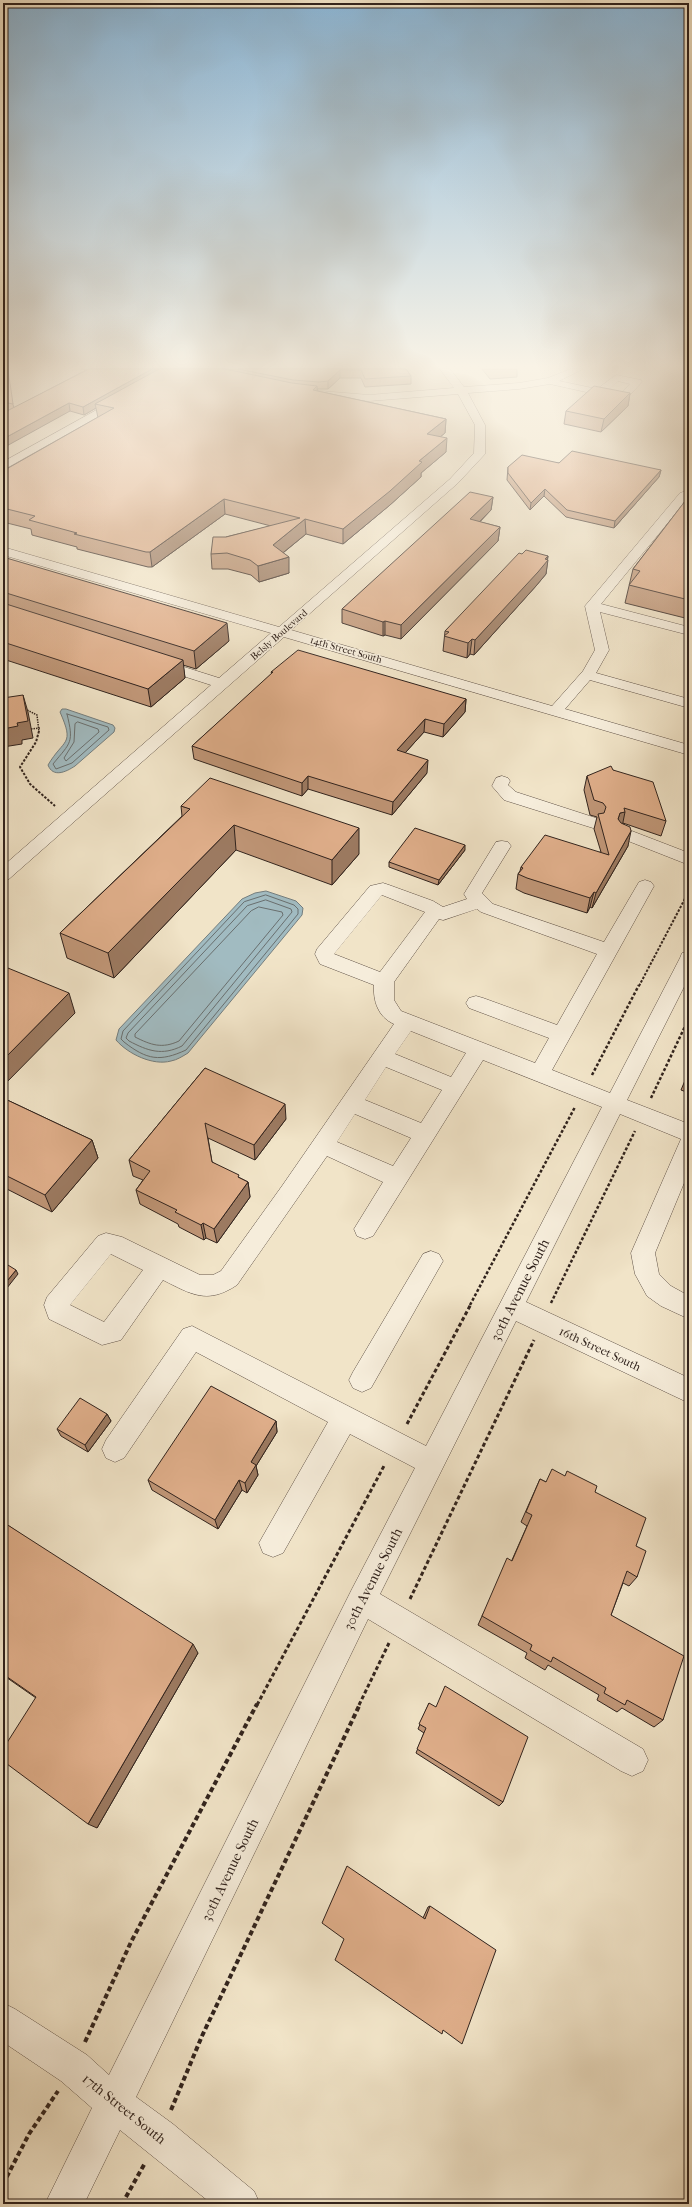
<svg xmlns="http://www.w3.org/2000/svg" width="692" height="2207" font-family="'IM FELL French Canon',serif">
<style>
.water{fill:#a1bbc1;stroke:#747e7f}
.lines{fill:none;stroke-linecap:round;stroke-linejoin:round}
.shore{stroke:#696f6f;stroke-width:1}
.minor-casing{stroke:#615348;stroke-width:1}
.path-far4{stroke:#31231d;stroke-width:1.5;stroke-dasharray:1.5 1;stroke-linecap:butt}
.path-far3{stroke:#31231d;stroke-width:2;stroke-dasharray:2.5 1.5;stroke-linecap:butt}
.path-far2{stroke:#31231d;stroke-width:2.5;stroke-dasharray:3 2;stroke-linecap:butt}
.path-far1{stroke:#31231d;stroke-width:3;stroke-dasharray:4 2.5;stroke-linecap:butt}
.path{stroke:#31231d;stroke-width:4;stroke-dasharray:5 3;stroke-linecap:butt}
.minor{fill:#f6eddb;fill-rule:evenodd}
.wall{fill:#c09677;stroke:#31231d}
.shaded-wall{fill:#9c7a61;stroke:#31231d}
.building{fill:#dfae8a;stroke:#31231d}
.labels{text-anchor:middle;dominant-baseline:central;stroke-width:3;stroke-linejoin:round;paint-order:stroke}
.far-street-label{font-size:10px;fill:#31231d;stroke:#f6eddb}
.street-label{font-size:12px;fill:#31231d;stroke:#f6eddb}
.near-street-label{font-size:14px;fill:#31231d;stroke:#f6eddb}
</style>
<rect width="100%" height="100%" fill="#f1e4c8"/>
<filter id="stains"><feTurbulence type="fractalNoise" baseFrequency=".005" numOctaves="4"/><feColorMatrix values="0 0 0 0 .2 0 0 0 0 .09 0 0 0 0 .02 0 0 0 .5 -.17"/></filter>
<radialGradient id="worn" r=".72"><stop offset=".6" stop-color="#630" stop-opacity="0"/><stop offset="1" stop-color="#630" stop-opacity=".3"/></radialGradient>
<g class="water">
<path d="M62 709H66L113 725 115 728 114 732 75 766C66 772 53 778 48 765 64 738 75 746 60 712Z"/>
<path d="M266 891 296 901 303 908 302 915 188 1053C183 1056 177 1060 171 1061 153 1066 128 1054 116 1040L119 1029 242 899 255 893Z"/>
</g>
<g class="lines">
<g class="shore">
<path d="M67 714 108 727 109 730 72 763 56 769 53 764C71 742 74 743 67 714Z"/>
<polygon points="78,722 98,729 99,732 66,761 64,758 74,742 75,724"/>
<path d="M266 895 294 905 298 909V914L186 1050C160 1062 147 1060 124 1042L121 1039 123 1031 244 902Z"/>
<path d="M266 900 291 909 292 912 182 1046C162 1056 148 1051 129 1041L126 1038 128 1033 247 906Z"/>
<path d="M259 907 282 912 283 915 179 1041C162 1049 151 1045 135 1037V1034L251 911Z"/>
</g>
<defs>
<g id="minor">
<path d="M440 369H450L464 387 519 383 548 378 571 369H583L559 381 597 389 616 375 641 380 642 382 626 399 622 400 550 384 519 389 468 393 485 425V454L458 483 291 630 552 706 583 671 595 650 585 606 680 493 689 490V497L601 604 689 627V635L600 612 609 650 596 673 689 699V708L590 680 565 709 689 745V755L284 637 9 879 3 881V866L211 685 152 666 150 663 152 660H162L219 678 271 633 3 555V547L279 627 450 479 474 453 475 425 458 394 369 401 309 396 304 393 309 390 369 395 454 388ZM618 381 630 384 620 394 607 391Z"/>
<polygon points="122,396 127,399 126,401 3,470 3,462"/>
<polygon points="502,776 508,778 510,781 508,785 516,792 599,819 601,823 599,827 593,828 504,800 492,786 496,778"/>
<polygon points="624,828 689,853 689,865 618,837 616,833 618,829"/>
<path d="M502 841 508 842 511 846 482 893 493 904 604 942 639 882 645 880 651 882 654 886 552 1070 610 1093 680 958 682 953 689 951V977L627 1100 689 1124V1171L655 1253 659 1274 671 1286 689 1296V1319L661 1306 647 1296 635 1274 631 1253 681 1139 620 1114 526 1302 689 1378V1403L516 1321 380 1594 643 1749 648 1760 643 1771 632 1776 621 1771 368 1619 136 2097 173 2124 254 2191 260 2204H212L120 2130 84 2204H45L92 2108 61 2081 3 2042V2003L15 2009 87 2055 109 2075 352 1589 415 1468 350 1434 283 1553 273 1557 263 1553 259 1543 328 1422 196 1352 124 1458 115 1462 106 1458 102 1449 106 1440 183 1329 192 1326 426 1446 602 1107 483 1060 373 1236 365 1239 357 1236 354 1229 383 1182 327 1156 237 1285C207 1305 191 1294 163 1280L121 1340 102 1345 49 1319 44 1305 47 1297 98 1236 106 1233 122 1237 200 1275H213L221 1271 282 1186 394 1024C378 1017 373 1001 374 985L320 964 315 954 317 949 370 886 383 883 389 885 433 901 443 907 467 899 464 894 496 842ZM382 895 425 912 380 972 334 954ZM477 909 481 912 597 954 557 1025 483 998 476 996 469 998 466 1003 469 1008 549 1038 535 1063 401 1011 394 1000V982L439 919 443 920ZM411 1031 466 1053 451 1077 395 1054ZM386 1067 442 1090 421 1123 365 1100ZM355 1114 411 1138 393 1166 337 1142ZM111 1254 143 1270 104 1322 70 1305Z"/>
<polygon points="431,1251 439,1254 443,1261 439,1268 371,1388 362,1392 353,1388 349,1380 353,1372 423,1254"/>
</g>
</defs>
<use href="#minor" class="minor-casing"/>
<g class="path-far4">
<polyline points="25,709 37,715 39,732"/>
<polyline points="31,729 40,728"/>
</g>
<g class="path-far3">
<polyline points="39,731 36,742 20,767 30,784 55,806"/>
<polyline points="639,986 689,891"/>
</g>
<g class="path-far2">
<polyline points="592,1075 639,985"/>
<polyline points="651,1098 689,1018"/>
<polyline points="551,1303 635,1131"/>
<polyline points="470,1305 575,1107"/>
</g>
<g class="path-far1">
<polyline points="407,1424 471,1304"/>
<polyline points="410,1599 534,1340"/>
<polyline points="257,1705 385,1464"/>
<polyline points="359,1705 389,1643"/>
</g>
<g class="path">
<polyline points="85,2042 131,1942 257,1704"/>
<polyline points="171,2110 202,2036 360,1704"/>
<polyline points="3,2184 29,2134 58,2091"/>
<polyline points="122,2204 145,2163"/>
</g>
<use href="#minor" class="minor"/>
</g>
<g class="wall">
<polygon points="3,369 14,408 86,370 81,369 406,369 411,376 411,384 365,387 361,378 340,378 328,389 317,389 317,391 446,419 445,433 440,437 446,452 421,473 421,477 390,505 343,544 306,534 283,553 289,573 259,582 251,575 228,569 212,569 211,554 226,537 271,526 225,514 152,567 148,567 77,549 77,547 32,535 31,529 3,522 3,471 98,418 96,408 84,415 70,411 8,411 3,409"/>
<polygon points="482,369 517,369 517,377 490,379"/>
<polygon points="630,393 628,406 601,432 564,424 566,411"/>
<polygon points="559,463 661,470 659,477 614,528 566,517 544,496 530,510 507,480 508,467"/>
<polygon points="689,496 689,619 625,603 633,569"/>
<polygon points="493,497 491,510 480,522 500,527 498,541 401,639 385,635 383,636 342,623 342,609"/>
<polygon points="522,554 548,556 546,574 536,586 474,655 470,654 467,658 443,651 445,631"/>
<polygon points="3,557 229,641 196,669 183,665 185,678 151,707 3,659"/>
<polygon points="271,672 466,699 465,712 443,737 424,732 405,753 427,773 392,815 308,789 302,796 194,759 192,746 272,674"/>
<polygon points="613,770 666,821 661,836 623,823 628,846 592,908 590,907 587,913 524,893 516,889 518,874 520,871 521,867 601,852 594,829 597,817 590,815 584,790 587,776"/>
<polygon points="181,806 359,854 332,885 236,850 114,978 67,958 60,933 182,816"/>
<polygon points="465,850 438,885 389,867 389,862"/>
<polygon points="205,1068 286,1119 255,1160 208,1138 212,1162 240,1178 248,1182 250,1197 217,1243 206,1238 204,1240 179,1227 178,1224 140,1204 136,1190 143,1180 133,1176 129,1160"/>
<polygon points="689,1071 689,1093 681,1090"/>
<polygon points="3,1098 92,1140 98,1158 52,1212 3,1187"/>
<polygon points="689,1258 689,1263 687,1262"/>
<polygon points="107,1414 111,1421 88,1452 61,1436 57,1429"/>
<polygon points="276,1421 277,1432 256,1466 258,1475 247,1493 242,1490 218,1529 152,1490 148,1480"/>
<polygon points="540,1479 546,1482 595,1492 636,1546 637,1577 629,1586 623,1583 611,1615 663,1720 654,1727 622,1708 617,1712 597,1700 599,1695 548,1665 545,1670 525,1658 527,1653 478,1625 482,1616 512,1560 527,1526 521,1522"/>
<polygon points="3,1522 198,1653 97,1828 36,1698 3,1675"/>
<polygon points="429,1703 503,1802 499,1806 416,1753 424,1733 418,1729"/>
<polygon points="430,1906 443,2030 423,1918 428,1907"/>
</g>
<g class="shaded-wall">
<polygon points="152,369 167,369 95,404 96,408 84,415 83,407"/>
<polygon points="340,370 340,378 328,389 328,381"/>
<polygon points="317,386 318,400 313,390"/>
<polygon points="630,393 628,406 601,432 604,419"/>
<polygon points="69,403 70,411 3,448 3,439"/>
<polygon points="446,419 445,433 426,448 427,434"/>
<polygon points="447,438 446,452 421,473 421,477 390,505 343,544 343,529 419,461"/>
<polygon points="661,470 659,477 614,528 615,521"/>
<polygon points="545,489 544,496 530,510 531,503"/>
<polygon points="493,497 491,510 469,532 470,519"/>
<polygon points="224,499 225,514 152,567 150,552"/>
<polygon points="305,519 306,534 274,560 273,545"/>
<polygon points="500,527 498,541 401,639 401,625"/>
<polygon points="548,556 547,561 548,560 546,574 536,586 474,655 475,640"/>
<polygon points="289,557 289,573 259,582 258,566"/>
<polygon points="385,621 385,635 383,636 383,622"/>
<polygon points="227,623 229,641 196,669 194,651"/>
<polygon points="472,639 470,654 467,658 468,643"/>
<polygon points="183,660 185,678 151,707 148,689"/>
<polygon points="23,695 28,712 33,738 22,740 22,744 3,747 3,729 17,723"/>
<polygon points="466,699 465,712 443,737 444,724"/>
<polygon points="425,719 424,732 396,763 397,750"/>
<polygon points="428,760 427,773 392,815 393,802"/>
<polygon points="308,776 308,789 302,796 302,783"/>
<polygon points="625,812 622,827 618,819 620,813"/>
<polygon points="234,825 236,850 114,978 108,953"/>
<polygon points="359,828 359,854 332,885 332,860"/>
<polygon points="631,831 628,846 592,908 596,893"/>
<polygon points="465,845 465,850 438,885 439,880"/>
<polygon points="594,892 590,907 587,913 590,898"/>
<polygon points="69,993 75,1013 3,1086 3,1060"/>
<polygon points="285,1104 286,1119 255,1160 254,1145"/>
<polygon points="92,1140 98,1158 52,1212 45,1195"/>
<polygon points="248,1182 250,1197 217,1243 214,1229"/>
<polygon points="203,1223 206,1238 204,1240 201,1225"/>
<polygon points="16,1270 18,1274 3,1293 3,1286"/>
<polygon points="107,1414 111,1421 88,1452 85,1445"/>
<polygon points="276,1421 277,1432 256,1466 258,1475 247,1493 245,1483 251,1462"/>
<polygon points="239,1480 242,1490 218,1529 215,1520"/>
<polygon points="193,1644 198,1653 97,1828 88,1824"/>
</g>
<g class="building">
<polygon points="3,369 8,369 13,404 3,402"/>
<polygon points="89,369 152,369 83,407 69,403 3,439 3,413"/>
<polygon points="159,369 225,369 292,383 317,386 313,390 446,419 427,434 447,438 419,461 422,462 390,491 343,529 305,519 273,545 289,557 258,566 250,560 227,553 211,554 213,537 226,537 300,518 224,499 150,552 146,552 74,534 77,533 29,520 35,516 3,508 3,471 114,408 95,404"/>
<polygon points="238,369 406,369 411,376 365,379 361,370 340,370 328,381 319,382 293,380"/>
<polygon points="594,386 630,393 604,419 566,411"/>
<polygon points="572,451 661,470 615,521 567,510 545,489 531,503 508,473 508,467 522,455 559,463"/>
<polygon points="470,492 493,497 470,519 500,527 401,625 385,621 383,622 342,609"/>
<polygon points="689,496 689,600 629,585 640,571 633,569"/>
<polygon points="526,550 548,556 545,559 548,560 538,572 475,640 472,639 468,643 444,636 449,632 445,631 519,553 522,554"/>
<polygon points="3,557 227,623 194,651 3,592"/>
<polygon points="3,603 183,660 148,689 3,642"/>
<polygon points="298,650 466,699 444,724 425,719 397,750 428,760 393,802 308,776 302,783 192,746 273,672 271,672"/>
<polygon points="23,695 28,721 17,723 18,726 3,729 3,698"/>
<polygon points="611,766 613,770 653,782 666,821 624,808 625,812 620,813 618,819 621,823 630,827 631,831 596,893 594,892 590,898 527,878 518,874 523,868 521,867 545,835 609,855 598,814 604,813 606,807 603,803 594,800 587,776"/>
<polygon points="210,778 359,828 332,860 234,825 108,953 60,933 190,809 181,806"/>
<polygon points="415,828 465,845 439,880 389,862"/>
<polygon points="3,966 69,993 3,1060"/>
<polygon points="205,1068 285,1104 254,1145 205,1123 212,1162 239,1175 238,1177 248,1182 214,1229 203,1223 201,1225 175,1212 177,1210 136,1190 150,1171 129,1160"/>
<polygon points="689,1071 689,1076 687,1075"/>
<polygon points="3,1098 92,1140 45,1195 3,1174"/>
<polygon points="3,1262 16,1270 3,1286"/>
<polygon points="211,1386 276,1421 251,1462 256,1465 245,1483 239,1480 215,1520 148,1480"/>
<polygon points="80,1398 107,1414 85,1445 57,1429"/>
<polygon points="552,1469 565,1476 567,1471 597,1486 595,1492 646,1518 636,1546 646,1551 637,1577 627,1571 611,1615 684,1656 663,1720 627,1700 625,1705 604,1693 606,1688 553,1657 551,1662 530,1650 532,1645 482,1616 507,1558 512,1561 532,1515 526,1512 540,1479 546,1482"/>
<polygon points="3,1522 193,1644 88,1824 3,1761 3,1749 36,1697 3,1674"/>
<polygon points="445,1686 528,1737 503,1802 417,1749 426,1728 419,1724 429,1703 436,1707"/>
<polygon points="347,1866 425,1919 430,1906 496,1950 462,2044 443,2030 442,2034 335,1960 344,1939 322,1923"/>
</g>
<linearGradient id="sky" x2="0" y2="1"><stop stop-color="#8bb7d8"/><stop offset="0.54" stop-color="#f9f3e6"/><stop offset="1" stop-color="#f9f3e6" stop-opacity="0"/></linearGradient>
<rect width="692" height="678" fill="url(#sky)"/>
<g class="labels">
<g class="far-street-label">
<text transform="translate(279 635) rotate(-41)">Belsly Boulevard</text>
<text transform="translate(346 650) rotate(16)">14th Street South</text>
</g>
<g class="street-label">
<text transform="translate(600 1349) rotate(25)">16th Street South</text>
</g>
<g class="near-street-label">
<text transform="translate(520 1290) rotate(-63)">30th Avenue South</text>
<text transform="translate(373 1579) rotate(-63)">30th Avenue South</text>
<text transform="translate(230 1870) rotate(-64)">30th Avenue South</text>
<text transform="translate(124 2109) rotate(39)">17th Street South</text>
</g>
</g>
<rect width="692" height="2207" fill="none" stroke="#f1e4c8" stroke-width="16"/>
<rect x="4" y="4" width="684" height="2199" fill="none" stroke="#31231d" stroke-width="2"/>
<rect x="8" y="8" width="676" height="2191" fill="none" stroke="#31231d"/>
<rect width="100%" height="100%" filter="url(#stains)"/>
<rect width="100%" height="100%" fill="url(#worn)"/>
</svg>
